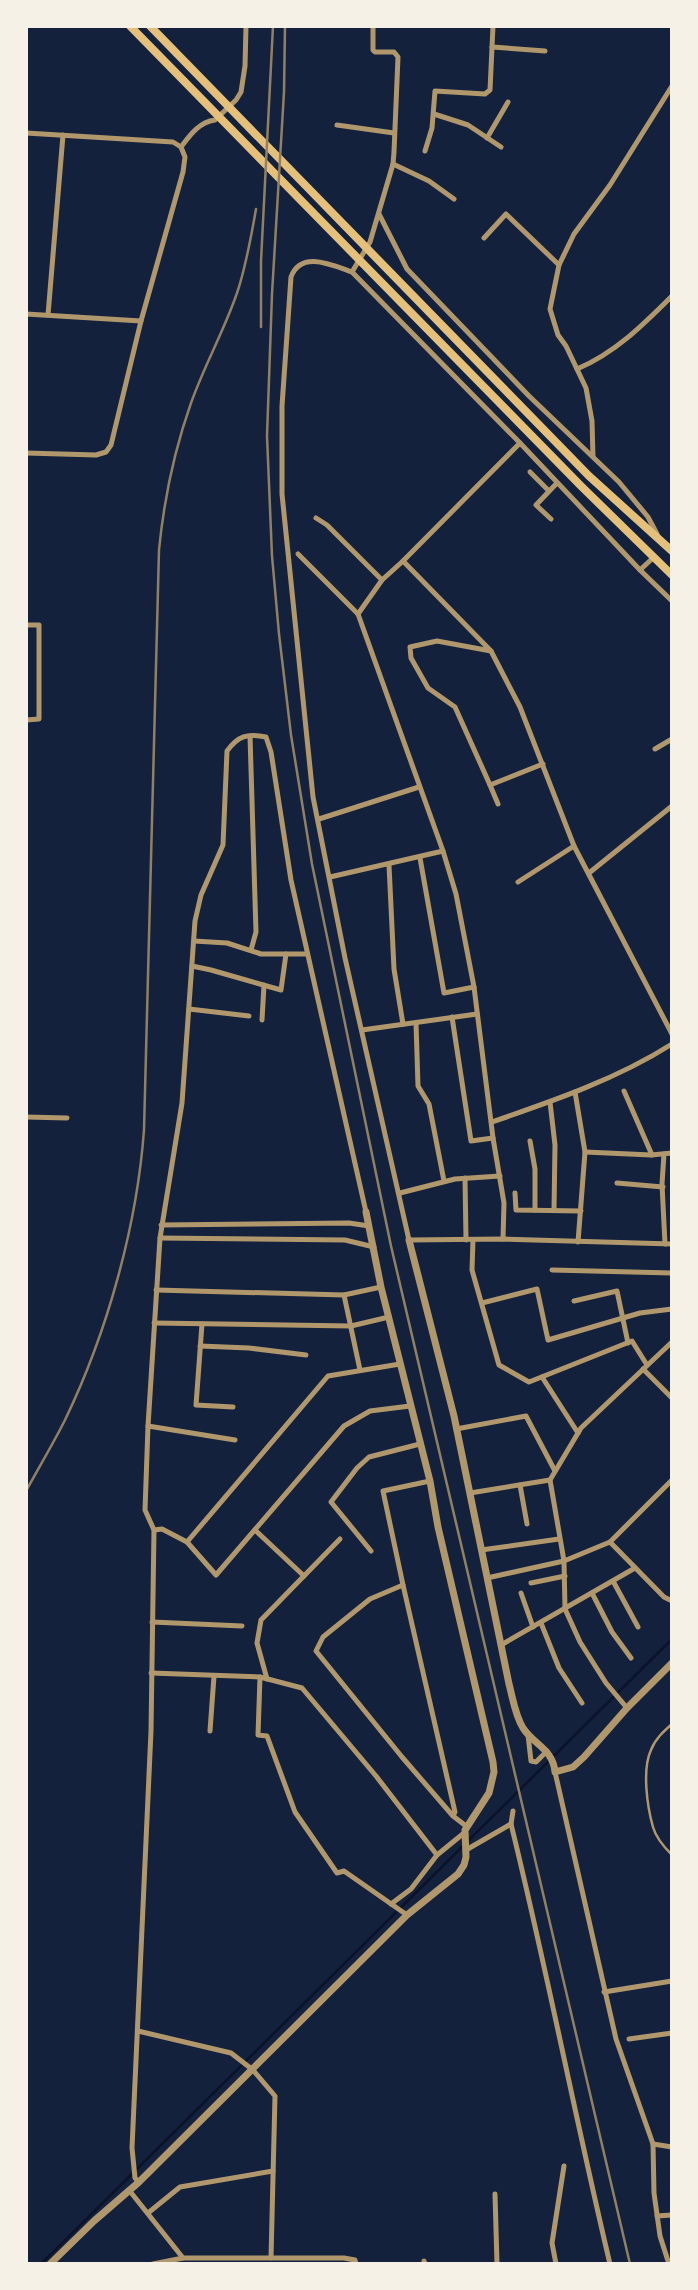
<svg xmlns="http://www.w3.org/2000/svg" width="698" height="2290" font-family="'Sofia Sans Condensed',sans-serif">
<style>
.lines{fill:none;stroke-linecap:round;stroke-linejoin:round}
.stream{stroke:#0b132b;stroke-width:2.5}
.service{stroke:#b1986c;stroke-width:2.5}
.minor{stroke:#b1986c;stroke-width:5}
.tertiary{stroke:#b1986c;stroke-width:7}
.secondary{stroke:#e5c07b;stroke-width:8}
.rail{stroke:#918062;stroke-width:2.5}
</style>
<rect width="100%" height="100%" fill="#14213d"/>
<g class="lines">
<g class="stream">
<polyline points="468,1841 672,1639"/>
<polyline points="41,2264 463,1846"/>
</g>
<path class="service" d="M672 1724C664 1731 655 1739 651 1750 642 1769 647 1806 653 1827 656 1838 664 1847 672 1855"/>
<g class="minor">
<polyline points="492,47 545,51"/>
<polyline points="434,114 468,125 501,147"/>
<polyline points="337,125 394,133"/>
<polyline points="26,133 173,142 181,147"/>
<polyline points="487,138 508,102"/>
<polyline points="425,151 432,128 435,91 485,94 490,90 493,26"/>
<polyline points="393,164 429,181 454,199"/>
<polyline points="379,214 407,269 529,396 619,482 648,517 657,534"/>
<polyline points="484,238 506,214 559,265"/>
<polyline points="352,272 370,242 393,164 394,152 398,57 394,52 375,52 373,50 373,26"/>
<polyline points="26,314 141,321"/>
<polyline points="48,315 63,135"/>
<path d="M577 369C615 353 643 325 672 296"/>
<path d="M26 453 96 455 106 452 111 445 141 321 183 172 185 157 181 147C190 135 199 122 215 120L236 100 241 92 245 66 246 26"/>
<polyline points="593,457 592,421 586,388 566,346 558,335 550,309 559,265 574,234 610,185 672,86"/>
<polyline points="530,472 549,491"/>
<polyline points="316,518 327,525 382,580"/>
<polyline points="551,519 536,505 557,483"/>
<polyline points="298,554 358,614"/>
<path d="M654 557 640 570 520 443 352 272C332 265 301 250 291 277L282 406V494L313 797 345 958 409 1240 503 1239 672 1244"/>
<polyline points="403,561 520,443"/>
<polyline points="640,570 672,601"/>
<polyline points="26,625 39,625 39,719 26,720"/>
<polyline points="491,651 437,641 410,647 411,658 428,688 455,707 490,785 543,764"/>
<polyline points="250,736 256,932 251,950"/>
<polyline points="655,749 672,739"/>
<polyline points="490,785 498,804"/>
<polyline points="319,819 419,787"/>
<polyline points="420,858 444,993 474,987"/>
<polyline points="389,865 394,969 403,1024"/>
<polyline points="589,873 672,806"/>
<polyline points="330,877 443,851"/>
<polyline points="518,882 574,846"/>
<polyline points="194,941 227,943 261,954 307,954"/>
<polyline points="192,966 211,970 281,990 286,954"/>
<polyline points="189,1009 249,1016"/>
<polyline points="452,1017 471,1141 493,1138"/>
<polyline points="262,1020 264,985"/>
<polyline points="416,1023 418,1086 429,1104 444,1181"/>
<polyline points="362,1030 477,1014"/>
<polyline points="624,1091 652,1155"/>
<polyline points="575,1092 585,1152 578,1242"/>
<polyline points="550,1102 555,1145 554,1210"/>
<polyline points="26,1117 67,1118"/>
<path d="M492 1122C553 1101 617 1079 672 1044"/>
<polyline points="530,1141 535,1169 535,1210"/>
<polyline points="585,1152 651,1155 672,1153"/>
<polyline points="664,1154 662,1184 665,1244"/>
<polyline points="465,1178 466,1240"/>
<polyline points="617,1183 663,1187"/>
<polyline points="400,1193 455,1179 500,1176"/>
<polyline points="515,1193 516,1210 581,1211"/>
<polyline points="161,1225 349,1223 369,1226"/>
<polyline points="160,1238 345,1240 374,1247"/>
<polyline points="503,1239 504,1203 493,1138 474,987 456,894 443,851 358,614 382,580 403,561 491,651 520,707 574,846 672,1034"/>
<polyline points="473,1240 472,1270 499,1365 529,1382 632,1341 647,1365"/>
<polyline points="552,1270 672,1273"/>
<polyline points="156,1290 344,1295 381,1287"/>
<polyline points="344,1295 360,1370"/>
<polyline points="574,1301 617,1291 628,1343"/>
<polyline points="482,1303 537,1289 548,1340 640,1313 672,1309"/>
<polyline points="154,1323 351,1326 389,1317"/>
<polyline points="202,1324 196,1405 233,1407"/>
<polyline points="200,1346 249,1348 306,1355"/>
<polyline points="643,1369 672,1398"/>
<polyline points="542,1377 578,1433"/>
<polyline points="148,1426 235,1440"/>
<polyline points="456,1429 526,1416 555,1471"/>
<polyline points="520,1485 527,1524"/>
<polyline points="470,1493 550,1480"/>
<polyline points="154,1530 162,1529 187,1542 328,1376 400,1364"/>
<polyline points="255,1530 304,1576"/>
<polyline points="187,1542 216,1575 344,1426 370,1411 410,1406"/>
<polyline points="610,1542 672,1480"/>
<polyline points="481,1550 559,1539"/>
<polyline points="371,1551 331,1502 357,1468 369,1457 420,1444"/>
<polyline points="487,1578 564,1561 610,1542 664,1597 672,1601"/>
<polyline points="613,1581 638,1627"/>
<polyline points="531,1583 565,1576"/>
<polyline points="403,1585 383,1491 430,1481"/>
<polyline points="521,1593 533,1627"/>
<polyline points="592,1593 612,1632 631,1658"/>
<polyline points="152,1622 242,1626"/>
<polyline points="541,1623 559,1668 582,1703"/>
<polyline points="501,1645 635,1568"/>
<polyline points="151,1673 260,1677 258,1735 267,1736 295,1812 337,1873 344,1871 407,1915"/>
<polyline points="260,1677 302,1688 376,1776 437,1855"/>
<polyline points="267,1679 257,1643 261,1620 340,1539"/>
<polyline points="627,1708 606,1683 580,1642 565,1609 564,1561 550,1480 581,1428 672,1342"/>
<polyline points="210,1731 214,1676"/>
<polyline points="528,1735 531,1761 536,1762 547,1751"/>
<polyline points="555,1772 616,2039 653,2144 654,2193 660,2236 669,2264"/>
<path d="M513 1811 511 1824C547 1970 575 2117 610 2264"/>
<polyline points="453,1816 455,1812 403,1585 370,1599 323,1637 316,1651 402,1757 453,1816 466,1826"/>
<polyline points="466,1850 511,1824"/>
<polyline points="391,1904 411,1889 437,1855 464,1833"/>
<polyline points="604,1992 672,1981"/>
<polyline points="138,2031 231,2053 253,2070 275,2096 271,2258"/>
<polyline points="629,2039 672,2033"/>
<polyline points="653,2144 672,2147"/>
<path d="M139 2182 135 2178 132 2148 151 1731 154 1530 145 1510 148 1426 160 1238 182 1103 195 921 201 895 223 845 227 751C238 736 247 733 266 737L271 752 291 880 366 1212"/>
<polyline points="129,2190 183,2258 153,2264"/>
<polyline points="495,2194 497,2264"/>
<polyline points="148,2213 180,2187 273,2171"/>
<polyline points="657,2216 672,2215"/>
<polyline points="183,2258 344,2258 355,2260 356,2264"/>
<polyline points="424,2261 425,2264"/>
<polyline points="556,2264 552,2243 564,2166"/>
</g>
<g class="tertiary">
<path d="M409 1240 454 1416 509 1684C513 1699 515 1715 523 1728 534 1745 553 1749 555 1772L573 1767 584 1757 627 1708 672 1663"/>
<polyline points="50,2264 94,2221 139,2182 407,1915 458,1874 464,1865 466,1857 465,1830 489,1793 494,1772 493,1762 438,1527 430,1481 381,1287 366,1212"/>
</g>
<g class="secondary">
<polyline points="130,26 581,486 672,575"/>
<polyline points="150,26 589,476 672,551"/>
</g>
<g class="rail">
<polyline points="285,26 284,92 272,294 267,436 272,556 279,634 291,735 312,864 391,1246 630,2264"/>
<polyline points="261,327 261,261 273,26"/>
<path d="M26 1491C39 1467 53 1444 65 1420 107 1333 137 1226 144 1130L159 550C164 499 174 451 191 403 204 366 224 331 237 293 246 267 251 237 256 209"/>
</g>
</g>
<rect width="698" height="2290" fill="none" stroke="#f6f1e7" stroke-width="56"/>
</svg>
